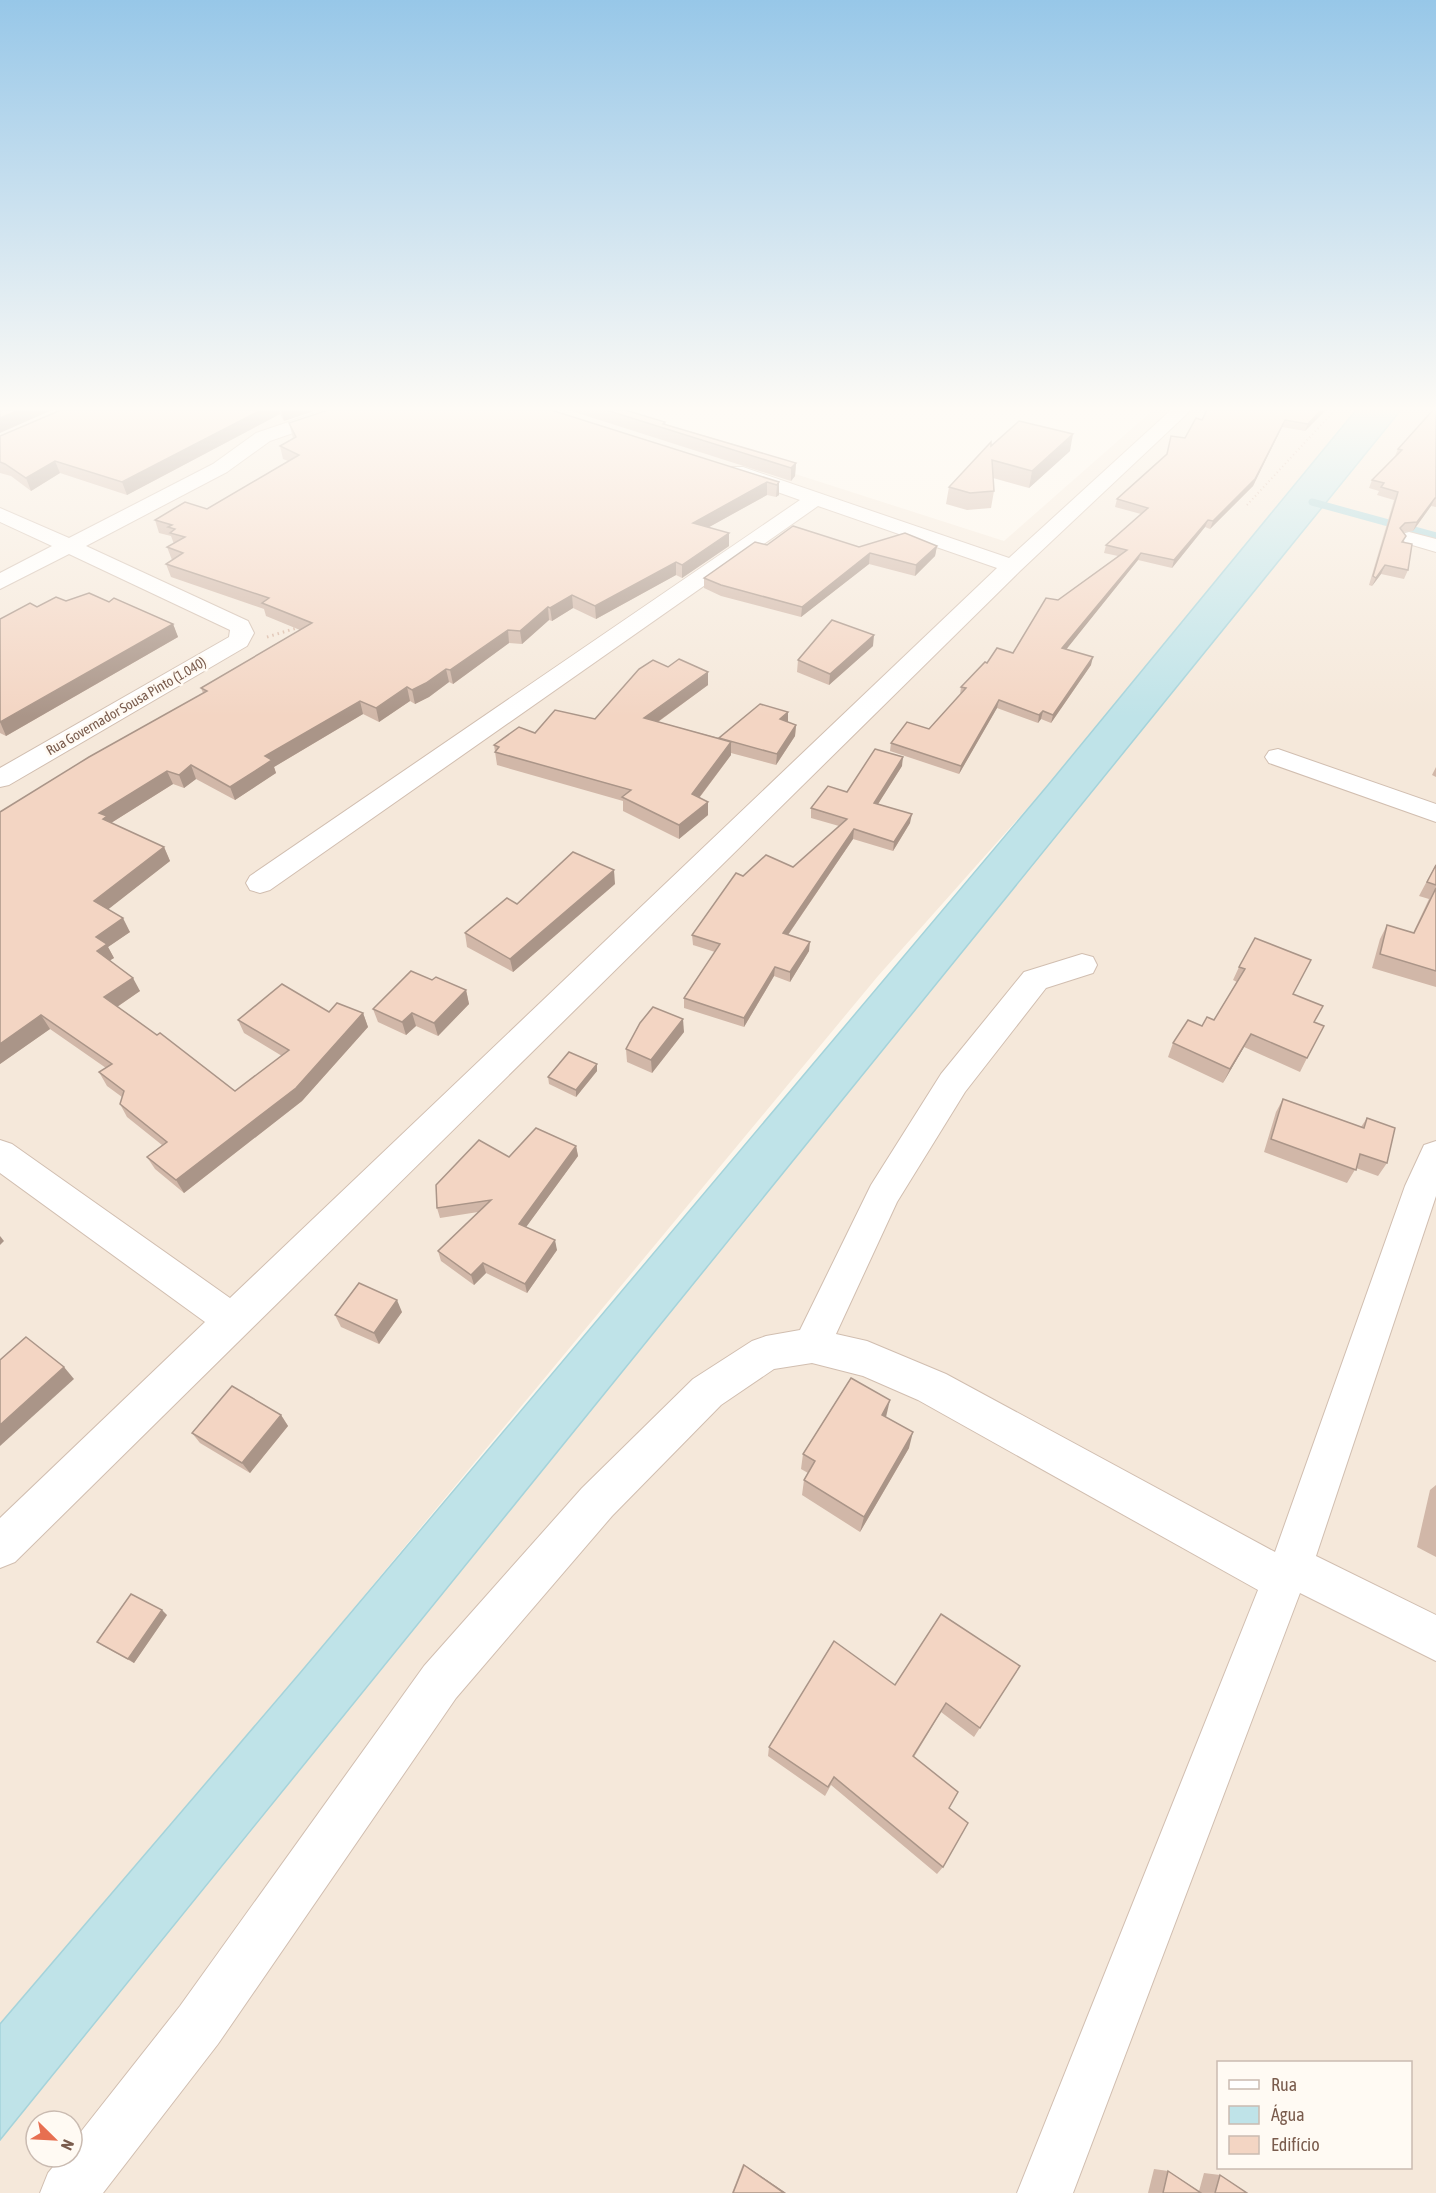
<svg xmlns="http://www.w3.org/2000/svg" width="1436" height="2193" font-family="'Asap Condensed',sans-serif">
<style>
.residential{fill:#f5e8da;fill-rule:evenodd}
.water{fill:#bfe3e8;stroke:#a5d3da;stroke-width:1.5}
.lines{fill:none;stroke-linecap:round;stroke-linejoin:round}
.stream{stroke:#a5d3da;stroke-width:7}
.minor-casing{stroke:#d1beb0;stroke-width:2}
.path-far1{stroke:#d9b8a5;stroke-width:2;stroke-dasharray:1 3;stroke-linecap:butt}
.path{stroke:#d9b8a5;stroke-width:3;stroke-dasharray:1.5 4;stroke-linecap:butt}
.minor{fill:#fff;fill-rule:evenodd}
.wall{fill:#d1b7a8}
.shaded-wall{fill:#aa9588}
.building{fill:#f3d5c3;stroke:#aa9588;stroke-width:1.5}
.labels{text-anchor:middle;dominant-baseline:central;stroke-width:5;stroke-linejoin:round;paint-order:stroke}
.far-street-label{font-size:14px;fill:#7a5c4d;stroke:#fffaf3}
</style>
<rect width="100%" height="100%" fill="#fdf6ec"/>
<g class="residential">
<polygon points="0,410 596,410 1004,541 1153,410 1356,410 1048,785 878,976 300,1673 0,2024"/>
<path d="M1401 410H1436V2193H0V2140ZM1218 2062H1410V2168H1218ZM36 2121H72V2157H36Z"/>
</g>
<polygon class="water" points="1356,410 1401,410 0,2140 0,2024 300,1673 1048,785"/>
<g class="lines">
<polyline class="stream" points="1312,502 1436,536"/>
<defs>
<g id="minor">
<polygon points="324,410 351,410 348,414 270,441 227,472 86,546 248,621 254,633 247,646 9,785 0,787 0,768 229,637 230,630 69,554 0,589 0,573 52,546 0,522 0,508 69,538 213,464 256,433"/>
<polygon points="1171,410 1191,410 1020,571 15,1562 0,1568 0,1518 205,1322 0,1173 0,1140 12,1144 230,1298 997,568 818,506 270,890 260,893 250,890 246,883 250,876 800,500 729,475 726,471 729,467 743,467 1009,558"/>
<polygon points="1409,532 1436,539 1436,552 1402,542 1398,538 1402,534"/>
<polygon points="1278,749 1436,804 1436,822 1269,763 1265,757 1269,751"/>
<polygon points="1082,954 1093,957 1097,965 1093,973 1046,988 965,1092 897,1202 836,1334 867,1341 946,1374 1275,1552 1405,1186 1424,1145 1436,1141 1436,1196 1316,1556 1436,1615 1436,1661 1300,1593 1073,2193 1017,2193 1258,1590 918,1400 863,1376 812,1363 774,1369 721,1405 612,1516 456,1698 218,2044 103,2193 40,2193 48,2173 61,2157 72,2157 72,2143 180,2006 424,1666 582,1488 693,1379 752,1341 766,1336 800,1330 871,1185 941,1074 1024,972"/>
</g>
</defs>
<use href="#minor" class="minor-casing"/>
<polyline class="path-far1" points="1247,505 1335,410"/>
<polyline class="path" points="267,637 300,627"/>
<use href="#minor" class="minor"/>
</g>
<g class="wall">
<polygon points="61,410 317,410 284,421 280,414 127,495 60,473 31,491 11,476 0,473 0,436"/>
<polygon points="568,410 625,410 665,422 666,424 796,463 795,476 791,481"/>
<polygon points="1326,410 1305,431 1282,427 1253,486 1210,529 1205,527 1172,568 1138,560 1066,649 1091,665 1051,723 1041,719 1038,723 997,708 959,774 890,751 891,743 929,729 960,695 961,687 987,663 1013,653 1058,600 1118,556 1104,553 1106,545 1141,514 1115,507 1117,499 1185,438 1202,420"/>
<polygon points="1436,410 1436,507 1431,506 1413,531 1403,532 1408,570 1404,579 1381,574 1372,586 1369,585 1394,500 1377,495 1379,491 1369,488 1372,480 1395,456 1398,449"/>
<polygon points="289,423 779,482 779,495 776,497 767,495 709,527 729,546 682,578 676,575 596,619 573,608 552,621 549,620 522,644 509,643 453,684 449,682 429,697 415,704 410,701 379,722 363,714 274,767 276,773 235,800 196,779 184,788 173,784 111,823 164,847 170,861 108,909 130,932 108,947 114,958 110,960 140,991 117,1007 235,1091 282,1056 244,1033 238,1020 329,1012 363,1013 368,1027 302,1101 184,1193 155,1169 147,1157 162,1145 127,1117 120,1104 122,1097 107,1086 99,1072 106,1068 50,1029 0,1064 0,812 203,693 201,688 300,630 266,616 264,609 171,577 166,564 172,560 167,547 174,544 171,536 159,533 155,520 207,509 288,461 283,459 280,446 293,438"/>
<polygon points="991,446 1070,451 1029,488 993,478 994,491 991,508 967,510 946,504 949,487"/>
<polygon points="767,545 859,547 937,546 935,556 915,576 869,564 801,617 721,596 704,588 704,578"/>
<polygon points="66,601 109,602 173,624 178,637 6,736 0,733 0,619 37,607"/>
<polygon points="873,646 829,685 797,672 798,660"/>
<polygon points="668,667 708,672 708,685 658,722 719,738 788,712 788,722 796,725 795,736 776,765 731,753 731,755 700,797 708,815 679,839 623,811 623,801 497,765 494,745 535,733 595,719"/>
<polygon points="902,766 878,804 910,823 893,851 853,839 788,935 809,951 790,982 774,976 744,1027 684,1008 684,998 715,952 693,945 692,935 743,876 793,867 839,826 811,818 811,808"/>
<polygon points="1436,767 1436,777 1432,775"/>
<polygon points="1436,864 1436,987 1372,968 1380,939 1387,925 1413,933 1429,899 1419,896"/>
<polygon points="615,884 513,972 467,947 465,933 517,904"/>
<polygon points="1239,967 1293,994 1314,1022 1307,1058 1300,1072 1244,1047 1223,1083 1168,1057 1173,1043 1202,1026 1214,1020 1237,982 1233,980"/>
<polygon points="432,980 466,990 469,1004 438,1036 416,1026 406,1035 378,1022 373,1009"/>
<polygon points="684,1032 652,1073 627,1062 626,1049"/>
<polygon points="597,1064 597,1071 576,1097 549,1084 548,1077"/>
<polygon points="1283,1099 1361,1127 1367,1118 1387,1163 1378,1176 1356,1168 1347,1183 1264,1152 1276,1112"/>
<polygon points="576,1146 578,1156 526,1227 557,1250 527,1293 486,1273 474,1285 441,1261 438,1251 478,1212 440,1218 437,1208 509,1157"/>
<polygon points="402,1312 379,1344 341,1327 335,1315"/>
<polygon points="281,1415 288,1426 250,1473 200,1443 192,1433"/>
<polygon points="886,1417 909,1448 860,1532 802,1495 804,1480 808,1473 801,1469 803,1454"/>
<polygon points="1436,1485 1436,1557 1417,1547 1430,1490"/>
<polygon points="167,1615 134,1663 103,1646 97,1642"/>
<polygon points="1020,1666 974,1737 941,1712 914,1757 949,1808 943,1867 937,1874 831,1785 825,1796 768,1756 769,1747 895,1685"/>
<polygon points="743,2164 786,2193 732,2193"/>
<polygon points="1154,2169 1168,2171 1199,2191 1204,2173 1220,2175 1247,2193 1148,2193"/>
</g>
<g class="shaded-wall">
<polygon points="19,410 52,410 0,433 0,418"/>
<polygon points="261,410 279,410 280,414 127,495 122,482"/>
<polygon points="281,410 317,410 284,421"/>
<polygon points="1321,410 1326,410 1305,431 1308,424"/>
<polygon points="1285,420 1282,427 1253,486 1210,529 1213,521"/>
<polygon points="1073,434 1070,451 1029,488 1032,471"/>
<polygon points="55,461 60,473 31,491 26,478"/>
<polygon points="796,463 795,476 791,481 791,468"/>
<polygon points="767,482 767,495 693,536 693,523"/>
<polygon points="779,482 779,495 776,497 777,485"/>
<polygon points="1435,498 1431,506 1413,531 1417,522"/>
<polygon points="1208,520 1205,527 1172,568 1174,560"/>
<polygon points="729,533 729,546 682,578 682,565"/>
<polygon points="937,546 935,556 915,576 916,565"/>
<polygon points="870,553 869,564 801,617 802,607"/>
<polygon points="1141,553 1138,560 1061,656 1062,648"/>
<polygon points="676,562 676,575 596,619 595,606"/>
<polygon points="1385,565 1381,574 1372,586 1376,578"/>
<polygon points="572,595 573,608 552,621 550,608"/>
<polygon points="548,607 549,620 522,644 520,631"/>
<polygon points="173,624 178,637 6,736 0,722"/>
<polygon points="508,630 509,643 453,684 450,670"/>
<polygon points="874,635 873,646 829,685 830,674"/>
<polygon points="1093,657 1091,665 1051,723 1053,715"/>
<polygon points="446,669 449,682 429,697 415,704 412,690"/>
<polygon points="708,672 708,685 645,731 644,718"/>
<polygon points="407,687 410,701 379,722 376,708"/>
<polygon points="999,700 997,708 959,774 961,766"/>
<polygon points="360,701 363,714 274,767 276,773 235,800 230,787 265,756"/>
<polygon points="1043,711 1041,719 1038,723 1039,715"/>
<polygon points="788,712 788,723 780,719"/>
<polygon points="796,725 795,736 776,765 777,754"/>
<polygon points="731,742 731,755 692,807 692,794"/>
<polygon points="903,757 902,766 873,812 874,803"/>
<polygon points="191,765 196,779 184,788 179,775"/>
<polygon points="167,771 173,784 111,823 109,833 99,813"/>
<polygon points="708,802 708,815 679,839 679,825"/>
<polygon points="912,814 910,823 893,851 894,842"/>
<polygon points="854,829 853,839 783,942 783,933"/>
<polygon points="164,847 170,861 101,915 94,901"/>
<polygon points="614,870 615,884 513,972 510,959"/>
<polygon points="123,918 130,932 108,947 114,958 104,964 97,951 96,937"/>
<polygon points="810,942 809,951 790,982 790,972"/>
<polygon points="775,967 774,976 744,1027 744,1018"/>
<polygon points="133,978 140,991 111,1011 104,997"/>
<polygon points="466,990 469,1004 438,1036 434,1023"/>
<polygon points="363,1013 368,1027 302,1101 184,1193 176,1180"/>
<polygon points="412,1013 416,1026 406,1035 402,1022"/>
<polygon points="41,1015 50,1029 0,1064 0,1044"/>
<polygon points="683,1019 684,1032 652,1073 651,1060"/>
<polygon points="1251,1034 1244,1047 1223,1083 1230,1069"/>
<polygon points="597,1064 597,1071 576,1097 576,1090"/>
<polygon points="576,1146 578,1156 521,1234 519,1224"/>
<polygon points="0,1236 4,1241 0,1245"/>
<polygon points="555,1240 557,1250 527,1293 525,1284"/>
<polygon points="483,1263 486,1273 474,1285 471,1275"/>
<polygon points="397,1300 402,1312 379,1344 374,1333"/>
<polygon points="64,1367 74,1379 0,1446 0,1425"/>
<polygon points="890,1400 886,1417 878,1431 882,1415"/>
<polygon points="281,1415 288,1426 250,1473 242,1463"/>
<polygon points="913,1432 909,1448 860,1532 864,1517"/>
<polygon points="162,1610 167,1615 134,1663 128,1659"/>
<polygon points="743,2164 786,2193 784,2193 744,2165"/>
</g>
<g class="building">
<polygon points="0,410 19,410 0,418"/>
<polygon points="61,410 261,410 122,482 55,461 26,478 5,464 0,462 0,436"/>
<polygon points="328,410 551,410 779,482 777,485 767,482 693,523 729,533 682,565 676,562 595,606 572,595 550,608 548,607 520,631 508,630 450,670 446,669 426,683 412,690 407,687 376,708 360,701 265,756 272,760 230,787 191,765 179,775 167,771 99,813 107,816 103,819 164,847 94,901 123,918 96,937 107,944 97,951 133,978 104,997 157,1035 160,1033 235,1091 289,1050 238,1020 282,984 329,1012 337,1003 363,1013 296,1088 176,1180 147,1157 167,1142 120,1104 124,1091 99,1072 112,1064 41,1015 0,1044 0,812 89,757 207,691 201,688 312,623 262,603 269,598 166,564 183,553 167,547 185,537 170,533 175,529 168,527 172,525 155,520 185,502 207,509 299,455 280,446 296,437 289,423"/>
<polygon points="606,410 625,410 665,422 663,424 796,463 791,468"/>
<polygon points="1207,410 1321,410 1308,424 1285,420 1255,479 1213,521 1208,520 1174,560 1141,553 1062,648 1093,657 1053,715 1043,711 1039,715 999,700 961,766 891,743 907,722 929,729 966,688 961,687 985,662 987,663 997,648 1013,653 1046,598 1058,600 1127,550 1106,545 1148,508 1117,499 1167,454 1171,436 1185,438 1196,418 1202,420"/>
<polygon points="1433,410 1436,410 1436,498 1435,498 1417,522 1405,523 1400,528 1406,536 1402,542 1412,544 1408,570 1385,565 1376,578 1373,576 1398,492 1381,487 1384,483 1372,480 1402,450 1398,449"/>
<polygon points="1019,421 1073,434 1032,471 992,460 994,491 970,493 949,487 991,442 991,446"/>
<polygon points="793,526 859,547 905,533 937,546 916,565 870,553 802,607 721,585 704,578 755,542 767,545"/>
<polygon points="89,593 109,602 114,598 173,624 0,722 0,619 30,603 37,607 56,597 66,601"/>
<polygon points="832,620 874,635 830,674 798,660"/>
<polygon points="679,659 708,672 644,718 731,742 692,794 708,802 679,825 622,797 631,790 495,752 499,747 494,745 519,727 535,733 555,710 595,719 639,669 653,660 668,667"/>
<polygon points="760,704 788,712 780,719 796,725 777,754 719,738"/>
<polygon points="875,749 903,757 874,803 912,814 894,842 854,829 783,933 810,942 790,972 775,967 744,1018 684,998 720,944 692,935 736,873 743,876 766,855 793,867 847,819 811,808 828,786 847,792"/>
<polygon points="573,852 614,870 510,959 465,933 507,898 517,904"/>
<polygon points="1436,865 1436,885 1427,882"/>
<polygon points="1436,888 1436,971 1380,954 1387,925 1414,933"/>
<polygon points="1255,938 1311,960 1293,994 1323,1006 1314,1022 1324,1026 1307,1058 1251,1034 1230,1069 1173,1043 1188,1020 1202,1026 1207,1017 1214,1020 1245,969 1239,967"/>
<polygon points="411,971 432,980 436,977 466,990 434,1023 412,1013 402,1022 373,1009"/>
<polygon points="653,1007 683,1019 651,1060 626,1049 640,1023"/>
<polygon points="569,1052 597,1064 576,1090 548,1077"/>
<polygon points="1283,1099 1364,1128 1367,1118 1395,1128 1387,1163 1360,1154 1356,1170 1271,1139"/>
<polygon points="536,1128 576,1146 519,1224 555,1240 525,1284 483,1263 471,1275 438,1251 491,1200 437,1208 436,1185 479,1140 509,1157"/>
<polygon points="359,1283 397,1300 374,1333 335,1315"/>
<polygon points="26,1337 64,1367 0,1425 0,1360"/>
<polygon points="851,1378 890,1400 882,1415 913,1432 864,1517 804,1480 815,1461 803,1454"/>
<polygon points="232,1386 281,1415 242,1463 192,1433"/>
<polygon points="131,1594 162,1610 128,1659 97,1642"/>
<polygon points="941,1614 1020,1666 980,1728 946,1703 913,1756 958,1792 949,1808 968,1823 943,1867 834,1777 828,1787 769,1747 834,1641 895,1685"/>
<polygon points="744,2165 784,2193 733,2193"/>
<polygon points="1168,2171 1201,2193 1163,2193"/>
<polygon points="1220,2175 1247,2193 1215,2193"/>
</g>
<linearGradient id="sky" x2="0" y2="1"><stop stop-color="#97c7e8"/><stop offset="0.57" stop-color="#fefbf6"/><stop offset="1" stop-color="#fefbf6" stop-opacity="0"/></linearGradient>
<rect width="1436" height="717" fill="url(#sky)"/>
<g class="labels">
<g class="far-street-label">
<text transform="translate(126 706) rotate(-30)">Rua Governador Sousa Pinto (1.040)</text>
</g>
</g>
<rect x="1217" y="2061" width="195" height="108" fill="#fffaf3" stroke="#cabbb1" stroke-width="1.5"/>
<rect x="1229" y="2080" width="30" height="9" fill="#ffffff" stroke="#cabbb1" stroke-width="1.5"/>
<text x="1271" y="2091" font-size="18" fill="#7a5c4d">Rua</text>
<rect x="1229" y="2106" width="30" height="18" fill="#bfe3e8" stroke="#cabbb1" stroke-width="1.5"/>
<text x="1271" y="2121" font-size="18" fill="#7a5c4d">Água</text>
<rect x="1229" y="2136" width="30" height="18" fill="#f3d5c3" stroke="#cabbb1" stroke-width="1.5"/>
<text x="1271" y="2151" font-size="18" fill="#7a5c4d">Edifício</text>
<g transform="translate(54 2139) rotate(114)"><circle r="28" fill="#fffaf3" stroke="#cabbb1" stroke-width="1.5"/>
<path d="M0-4.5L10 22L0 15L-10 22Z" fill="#e76f51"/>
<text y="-9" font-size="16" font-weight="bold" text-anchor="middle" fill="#7a5c4d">N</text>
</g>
</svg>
